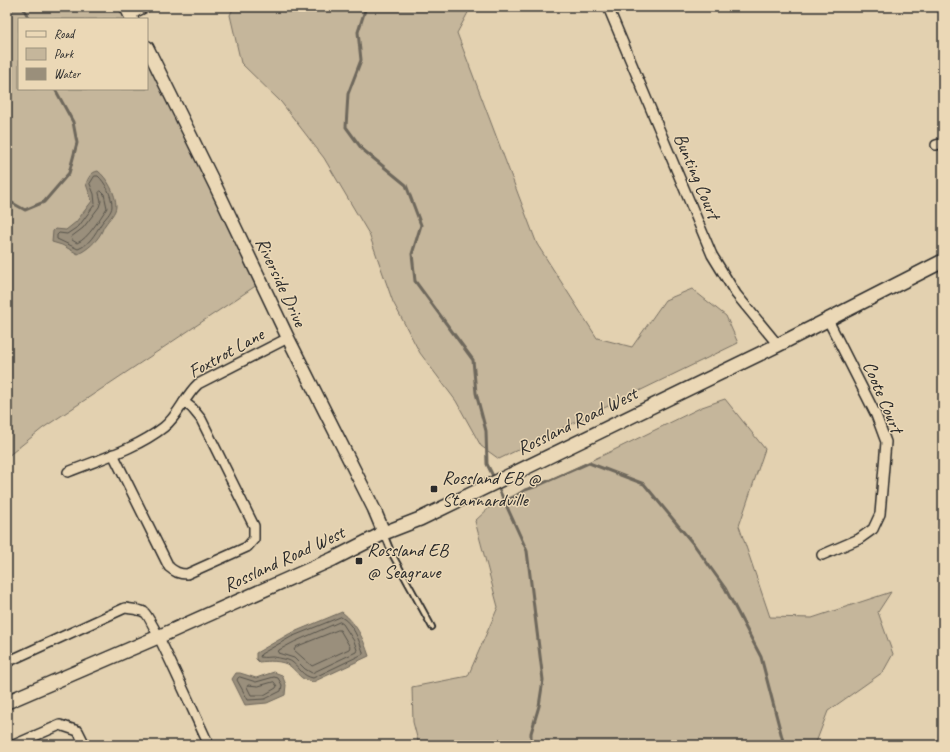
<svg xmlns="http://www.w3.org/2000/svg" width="950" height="752" font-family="Caveat,sans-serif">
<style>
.green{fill:#c5b69b;stroke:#787063}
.water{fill:#9a8f7b;stroke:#6e675b}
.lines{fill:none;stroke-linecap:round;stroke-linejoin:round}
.shore{stroke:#57534b;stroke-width:1}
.stream{stroke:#6e675b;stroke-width:3}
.service-casing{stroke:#2b2b2b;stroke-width:8}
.minor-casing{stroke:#2b2b2b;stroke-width:12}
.tertiary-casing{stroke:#2b2b2b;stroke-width:15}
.secondary-casing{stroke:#2b2b2b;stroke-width:16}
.service{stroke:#ebd8b6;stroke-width:4.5}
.minor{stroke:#ebd8b6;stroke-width:9}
.tertiary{stroke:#ebd8b6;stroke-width:12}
.secondary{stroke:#ebd8b6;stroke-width:13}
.poi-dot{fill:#2b2b2b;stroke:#ebd8b6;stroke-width:1.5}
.labels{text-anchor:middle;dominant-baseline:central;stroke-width:3;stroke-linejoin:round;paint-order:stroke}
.street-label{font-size:19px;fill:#2b2b2b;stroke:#ebd8b6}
.poi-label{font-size:19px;fill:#2b2b2b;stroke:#ebd8b6;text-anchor:start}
</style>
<rect width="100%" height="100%" fill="#e3d1b0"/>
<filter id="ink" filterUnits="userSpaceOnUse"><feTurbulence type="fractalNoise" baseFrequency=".025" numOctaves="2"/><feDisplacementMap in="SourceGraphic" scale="8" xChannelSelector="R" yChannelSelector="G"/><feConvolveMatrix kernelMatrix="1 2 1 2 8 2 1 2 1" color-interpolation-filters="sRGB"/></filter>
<g filter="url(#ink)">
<g class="green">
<polygon points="7,7 119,7 125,19 19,19 19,89 147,89 147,62 260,283 43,428 7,457"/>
<polygon points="234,7 471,7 457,33 537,244 597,338 632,347 665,300 692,289 726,316 738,343 499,459 481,446 456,401 420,353 393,302 369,234 324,158 281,102 241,63 230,15"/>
<polygon points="725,399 765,449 739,526 770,617 812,618 891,592 878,612 893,654 883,672 828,711 815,745 419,745 413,722 412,687 468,676 498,607 475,521 491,506 612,451 702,407"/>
</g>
<g class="water">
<path d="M98 171C107 178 116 194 116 206 116 213 109 219 105 225 103 227 103 230 101 233 97 241 87 250 78 254L62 245 52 242 53 231 55 229 66 230 76 222 92 201 86 184C88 178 91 172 98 171Z"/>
<path d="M342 612C357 624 363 638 369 656L313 682C298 679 300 674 290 666 282 660 268 661 259 662L256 659V653L289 634Z"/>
<polygon points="274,672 282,675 286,685 285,695 267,703 245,705 232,679 236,673 240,673 256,678"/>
</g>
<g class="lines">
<g class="shore">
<path d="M95 176H98C105 182 112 196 112 206 112 213 104 219 101 224 95 234 89 245 78 249L57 239V235L59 233 67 234 79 226 95 204 94 194 90 184Z"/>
<path d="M101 191 104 194 107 208C100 218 88 239 77 243L72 240 71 237 83 228 99 207 101 201 99 193Z"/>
<path d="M341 617C353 623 359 640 363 652V654L313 678C302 676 300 668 292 662 288 659 278 658 273 657 269 657 265 658 260 657L261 654 291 637Z"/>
<polygon points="340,622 343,624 354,641 357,650 356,652 312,673 305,669 294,658 278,653 279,650 294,642"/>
<polygon points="338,630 340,630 350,647 349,649 312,666 294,650 296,647"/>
<polygon points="240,677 256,682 274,677 278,678 282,685 281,691 265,699 248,700 237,680 238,678"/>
<polygon points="274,682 277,686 276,688 264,695 251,695 247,687 248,685 258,686"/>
</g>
<g class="stream">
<polyline points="23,7 29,19"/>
<polyline points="366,7 358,32 361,60 348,94 346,127 362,149 406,185 421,225 412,254 415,281 473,360 476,393 486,431 487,464 494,478"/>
<polyline points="7,200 25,210 44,202 69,173 77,143 73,122 55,89"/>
<polyline points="497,485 527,551 543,680 539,706 531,733 531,745"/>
<polyline points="506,502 525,490 537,486 589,463 644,484 695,546 725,588 761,657 784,745"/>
</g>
<defs>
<polyline id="service" points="384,534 392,554 432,627"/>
<g id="minor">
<polyline points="608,7 712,255 736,294 778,345"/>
<polyline points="130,15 146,7"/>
<polyline points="936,145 943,143"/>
<path d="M113 454 169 567C175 572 179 574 187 574L247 547 254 539V526L201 419 192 408 184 402"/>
<path d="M68 472C100 459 136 449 164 427 179 415 184 397 198 384L288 338"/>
<polyline points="822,555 859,539 873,529 880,514 886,442 876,415 828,320"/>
<path d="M7 662 125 608C131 609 139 609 144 612 151 615 201 729 209 745"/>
<polyline points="14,745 60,725 78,731 85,745"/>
</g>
<g id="tertiary">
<polyline points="126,7 132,19"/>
<polyline points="147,47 215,185 288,338 374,509 384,533"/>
</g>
<polyline id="secondary" points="7,702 158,637 333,559 384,533 420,519 778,345 943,261"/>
</defs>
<use href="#service" class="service-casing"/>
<use href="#minor" class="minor-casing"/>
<use href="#tertiary" class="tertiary-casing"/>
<use href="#secondary" class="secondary-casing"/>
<use href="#service" class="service"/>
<use href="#minor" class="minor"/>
<use href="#tertiary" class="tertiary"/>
<use href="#secondary" class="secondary"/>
</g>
</g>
<g class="poi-dot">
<rect x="430" y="485" width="8" height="8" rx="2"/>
<rect x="355" y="557" width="8" height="8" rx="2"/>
</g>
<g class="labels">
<g class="street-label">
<text transform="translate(697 176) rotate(67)">Bunting Court</text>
<text transform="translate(281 282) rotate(65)">Riverside Drive</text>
<text transform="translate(226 353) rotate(-29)">Foxtrot Lane</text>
<text transform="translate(883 397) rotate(67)">Coote Court</text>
<text transform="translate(577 421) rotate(-26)">Rossland Road West</text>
<text transform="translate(284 559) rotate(-25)">Rossland Road West</text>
</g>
<g class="poi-label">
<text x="442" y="478">Rossland EB @<tspan x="442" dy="22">Stannardville</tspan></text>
<text x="367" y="550">Rossland EB<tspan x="367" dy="22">@ Seagrave</tspan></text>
</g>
</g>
<rect width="950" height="752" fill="none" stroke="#ebd8b6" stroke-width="24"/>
<rect x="12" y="12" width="926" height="728" fill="none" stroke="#2b2b2b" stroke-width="1.5" filter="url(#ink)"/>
<rect x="18" y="18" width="130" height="72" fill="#ebd8b6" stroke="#9e937e"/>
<rect x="26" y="31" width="20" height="6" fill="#ebd8b6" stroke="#9e937e"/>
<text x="54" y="38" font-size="12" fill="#2b2b2b">Road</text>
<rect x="26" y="48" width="20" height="12" fill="#c5b69b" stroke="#9e937e"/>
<text x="54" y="58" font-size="12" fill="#2b2b2b">Park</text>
<rect x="26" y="68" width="20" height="12" fill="#9a8f7b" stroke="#9e937e"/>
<text x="54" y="78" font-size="12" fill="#2b2b2b">Water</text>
</svg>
